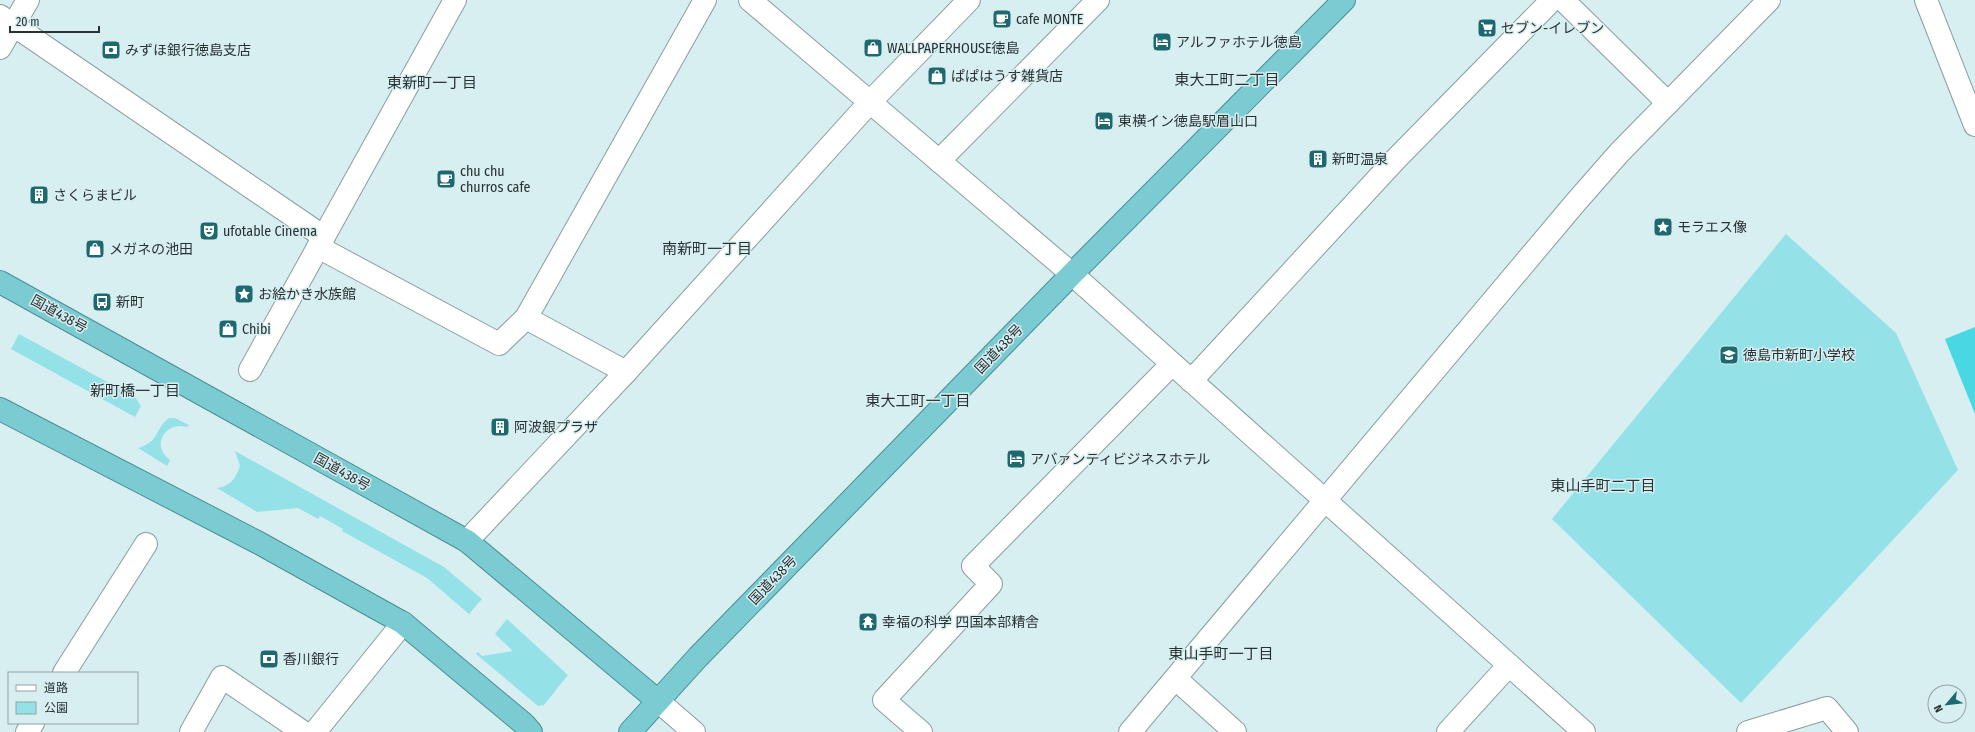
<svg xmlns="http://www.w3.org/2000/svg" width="1975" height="732" font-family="'Fira Sans Condensed','Noto Sans JP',sans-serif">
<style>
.green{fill:#95e1e8}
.water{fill:#49d7e3}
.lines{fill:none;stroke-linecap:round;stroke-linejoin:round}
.pedestrian-casing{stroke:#889ea0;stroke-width:24}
.minor-casing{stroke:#889ea0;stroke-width:24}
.tertiary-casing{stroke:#889ea0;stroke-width:24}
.trunk-casing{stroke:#498e93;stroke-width:24}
.pedestrian{stroke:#fff;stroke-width:22}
.minor{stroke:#fff;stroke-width:22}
.tertiary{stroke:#fff;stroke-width:22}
.trunk{stroke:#7bccd2;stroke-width:22}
.labels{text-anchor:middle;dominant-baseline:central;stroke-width:3;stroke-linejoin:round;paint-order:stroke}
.poi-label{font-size:14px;fill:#293233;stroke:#d8eff1;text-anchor:start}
.street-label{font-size:14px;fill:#293233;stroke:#d8eff1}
.neighbourhood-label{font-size:15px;fill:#293233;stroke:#d8eff1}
</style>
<rect width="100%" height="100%" fill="#d8eff1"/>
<g class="green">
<polygon points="1786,234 1896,333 1958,470 1741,703 1552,519"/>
<polygon points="19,334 135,397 141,406 135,417 11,349"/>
<path d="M169 418H175L189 425 187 427C166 421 150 445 170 460L167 466 138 448C161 441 154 429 169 418Z"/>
<path d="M235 451 444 567 482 599 469 614 427 578 342 531 343 529 320 516 318 519 298 508 257 512 217 488C231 486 235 479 240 466Z"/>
<polygon points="507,619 568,675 544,705 538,706 476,654 478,652 482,656 513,651 495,634"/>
</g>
<polygon class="water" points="1975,327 1975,414 1945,339"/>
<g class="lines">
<defs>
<g id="pedestrian">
<polyline points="250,370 455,0"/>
<polyline points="64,673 146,544"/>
<polyline points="27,732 33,723"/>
</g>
<g id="minor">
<polyline points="750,0 1072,274 1584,732"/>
<polyline points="1563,0 1668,103"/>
<polyline points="0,16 324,237"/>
<polyline points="0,48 28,0"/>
<polyline points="939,161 1098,0"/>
<polyline points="318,247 499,344 526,318"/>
<polyline points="626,372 526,318 705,0"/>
<polyline points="1191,381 1395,160 1552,0"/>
<polyline points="467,541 626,372 870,102 969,0"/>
<polyline points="1176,679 1235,732"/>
<polyline points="191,732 222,677 303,732"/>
<polyline points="315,732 403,623"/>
<polyline points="921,732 884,700 991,584 973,566 1172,364"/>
<polyline points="1130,732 1576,202 1619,153 1769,0"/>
<polyline points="1448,732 1509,665"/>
<polyline points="1748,732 1827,708 1847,732"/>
</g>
<g id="tertiary">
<polyline points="1926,0 1975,125"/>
<polyline points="658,701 694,732"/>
</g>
<g id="trunk">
<polyline points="0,282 467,541 658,701"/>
<polyline points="0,409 259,543 403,623 524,724 531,732"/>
<polyline points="630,732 698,657 1072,274 1344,0"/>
</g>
</defs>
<use href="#pedestrian" class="pedestrian-casing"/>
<use href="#minor" class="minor-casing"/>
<use href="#tertiary" class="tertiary-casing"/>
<use href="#trunk" class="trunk-casing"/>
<use href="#pedestrian" class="pedestrian"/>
<use href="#minor" class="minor"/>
<use href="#tertiary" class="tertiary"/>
<use href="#trunk" class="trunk"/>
</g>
<defs>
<symbol id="cafe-square" viewBox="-11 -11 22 22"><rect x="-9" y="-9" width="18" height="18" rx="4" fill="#1d696f" stroke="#d8eff1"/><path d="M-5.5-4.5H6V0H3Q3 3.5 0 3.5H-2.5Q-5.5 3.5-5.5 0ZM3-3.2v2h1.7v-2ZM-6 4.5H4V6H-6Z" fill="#fff"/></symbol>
<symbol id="supermarket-square" viewBox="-11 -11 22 22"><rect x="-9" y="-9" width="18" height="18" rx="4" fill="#1d696f" stroke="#d8eff1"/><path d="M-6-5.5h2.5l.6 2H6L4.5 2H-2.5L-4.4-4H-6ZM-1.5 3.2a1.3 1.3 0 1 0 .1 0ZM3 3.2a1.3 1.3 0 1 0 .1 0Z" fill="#fff"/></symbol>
<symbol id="hotel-square" viewBox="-11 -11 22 22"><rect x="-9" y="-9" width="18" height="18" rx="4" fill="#1d696f" stroke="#d8eff1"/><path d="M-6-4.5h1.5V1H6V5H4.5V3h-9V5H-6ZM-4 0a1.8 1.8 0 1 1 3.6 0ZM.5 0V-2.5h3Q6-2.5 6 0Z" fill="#fff"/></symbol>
<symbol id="shop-square" viewBox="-11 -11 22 22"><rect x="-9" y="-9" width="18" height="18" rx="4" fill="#1d696f" stroke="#d8eff1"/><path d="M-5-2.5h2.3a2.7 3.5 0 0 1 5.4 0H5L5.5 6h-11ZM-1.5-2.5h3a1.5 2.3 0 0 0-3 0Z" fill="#fff"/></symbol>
<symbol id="bank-square" viewBox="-11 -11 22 22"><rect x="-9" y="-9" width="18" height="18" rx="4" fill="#1d696f" stroke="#d8eff1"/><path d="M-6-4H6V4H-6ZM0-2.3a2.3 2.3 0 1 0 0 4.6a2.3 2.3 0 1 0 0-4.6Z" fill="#fff"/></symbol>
<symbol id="building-square" viewBox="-11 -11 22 22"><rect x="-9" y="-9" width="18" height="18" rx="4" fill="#1d696f" stroke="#d8eff1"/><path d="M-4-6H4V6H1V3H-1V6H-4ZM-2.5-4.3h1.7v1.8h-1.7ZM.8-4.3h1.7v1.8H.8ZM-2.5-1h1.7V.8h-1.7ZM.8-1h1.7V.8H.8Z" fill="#fff"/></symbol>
<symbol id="sight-square" viewBox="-11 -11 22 22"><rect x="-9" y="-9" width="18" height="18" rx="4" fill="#1d696f" stroke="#d8eff1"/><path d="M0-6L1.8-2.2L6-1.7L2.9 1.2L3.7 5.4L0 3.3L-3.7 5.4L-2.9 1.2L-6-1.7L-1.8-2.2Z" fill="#fff"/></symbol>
<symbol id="theatre-square" viewBox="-11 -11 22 22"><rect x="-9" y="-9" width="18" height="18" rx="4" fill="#1d696f" stroke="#d8eff1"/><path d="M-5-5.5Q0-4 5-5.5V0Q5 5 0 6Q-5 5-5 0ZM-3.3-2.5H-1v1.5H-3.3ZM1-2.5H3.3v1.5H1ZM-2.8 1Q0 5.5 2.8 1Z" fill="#fff"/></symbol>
<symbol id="bus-square" viewBox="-11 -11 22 22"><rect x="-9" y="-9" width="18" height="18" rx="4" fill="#1d696f" stroke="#d8eff1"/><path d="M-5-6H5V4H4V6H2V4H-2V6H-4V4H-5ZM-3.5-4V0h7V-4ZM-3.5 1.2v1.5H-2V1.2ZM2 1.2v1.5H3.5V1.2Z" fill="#fff"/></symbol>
<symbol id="school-square" viewBox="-11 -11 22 22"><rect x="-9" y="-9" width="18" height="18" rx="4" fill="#1d696f" stroke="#d8eff1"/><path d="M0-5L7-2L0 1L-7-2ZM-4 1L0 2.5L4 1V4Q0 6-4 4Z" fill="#fff"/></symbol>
<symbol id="temple-square" viewBox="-11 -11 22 22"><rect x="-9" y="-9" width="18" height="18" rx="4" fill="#1d696f" stroke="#d8eff1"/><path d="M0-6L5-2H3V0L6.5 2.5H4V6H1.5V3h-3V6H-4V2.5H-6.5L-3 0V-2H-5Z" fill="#fff"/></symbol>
</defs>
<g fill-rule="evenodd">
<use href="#cafe-square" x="991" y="8" width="22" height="22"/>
<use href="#supermarket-square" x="1476" y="17" width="22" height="22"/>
<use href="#hotel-square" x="1151" y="31" width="22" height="22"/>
<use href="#shop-square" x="862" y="37" width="22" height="22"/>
<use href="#bank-square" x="100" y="39" width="22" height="22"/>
<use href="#shop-square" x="926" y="65" width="22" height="22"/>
<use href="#hotel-square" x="1093" y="110" width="22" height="22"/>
<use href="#building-square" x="1307" y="148" width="22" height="22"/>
<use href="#cafe-square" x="435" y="168" width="22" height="22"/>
<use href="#building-square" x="28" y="184" width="22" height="22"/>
<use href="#sight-square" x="1652" y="216" width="22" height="22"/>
<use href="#theatre-square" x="198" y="220" width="22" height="22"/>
<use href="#shop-square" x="84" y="238" width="22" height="22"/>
<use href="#sight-square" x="233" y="283" width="22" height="22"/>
<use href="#bus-square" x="91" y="291" width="22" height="22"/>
<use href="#shop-square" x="217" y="318" width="22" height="22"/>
<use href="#school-square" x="1718" y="344" width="22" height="22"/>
<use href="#building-square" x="489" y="416" width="22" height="22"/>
<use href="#hotel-square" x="1005" y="448" width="22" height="22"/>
<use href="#temple-square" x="857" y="611" width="22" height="22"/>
<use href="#bank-square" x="258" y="648" width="22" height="22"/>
</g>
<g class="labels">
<g class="poi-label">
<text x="1016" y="19">cafe MONTE</text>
<text x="1501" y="28">セブン-イレブン</text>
<text x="1176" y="42">アルファホテル徳島</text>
<text x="887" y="48">WALLPAPERHOUSE徳島</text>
<text x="125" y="50">みずほ銀行徳島支店</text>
<text x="951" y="76">ぱぱはうす雑貨店</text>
<text x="1118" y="121">東横イン徳島駅眉山口</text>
<text x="1332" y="159">新町温泉</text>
<text x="460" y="171">chu chu<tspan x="460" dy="16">churros cafe</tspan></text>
<text x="53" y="195">さくらまビル</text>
<text x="1677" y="227">モラエス像</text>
<text x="223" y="231">ufotable Cinema</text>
<text x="109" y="249">メガネの池田</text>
<text x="258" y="294">お絵かき水族館</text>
<text x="116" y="302">新町</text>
<text x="242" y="329">Chibi</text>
<text x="1743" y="355">徳島市新町小学校</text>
<text x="514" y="427">阿波銀プラザ</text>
<text x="1030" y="459">アバァンティビジネスホテル</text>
<text x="882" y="622">幸福の科学 四国本部精舎</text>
<text x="283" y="659">香川銀行</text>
</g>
<g class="street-label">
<text transform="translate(59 314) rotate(29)">国道438号</text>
<text transform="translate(999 349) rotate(-46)">国道438号</text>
<text transform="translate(342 472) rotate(29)">国道438号</text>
<text transform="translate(773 580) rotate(-46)">国道438号</text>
</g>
<g class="neighbourhood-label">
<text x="1227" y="80">東大工町二丁目</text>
<text x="432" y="83">東新町一丁目</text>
<text x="707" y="249">南新町一丁目</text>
<text x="135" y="391">新町橋一丁目</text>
<text x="918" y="401">東大工町一丁目</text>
<text x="1603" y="486">東山手町二丁目</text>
<text x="1221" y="654">東山手町一丁目</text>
</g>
</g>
<rect x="8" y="672" width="130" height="52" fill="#d8eff1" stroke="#92a3a5"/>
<rect x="16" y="685" width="20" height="6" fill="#ffffff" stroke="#92a3a5"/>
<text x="44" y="692" font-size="12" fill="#293233">道路</text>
<rect x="16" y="702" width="20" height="12" fill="#95e1e8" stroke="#92a3a5"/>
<text x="44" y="712" font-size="12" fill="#293233">公園</text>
<g transform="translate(1947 704) rotate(242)"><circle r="19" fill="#d8eff1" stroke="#92a3a5"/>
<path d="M0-3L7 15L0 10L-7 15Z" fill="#1d696f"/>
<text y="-6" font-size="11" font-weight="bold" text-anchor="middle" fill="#293233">N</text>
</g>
<path d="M10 26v6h89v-6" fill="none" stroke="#293233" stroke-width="2"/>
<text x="16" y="26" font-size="12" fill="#293233" stroke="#d8eff1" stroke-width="3" paint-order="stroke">20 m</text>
</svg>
